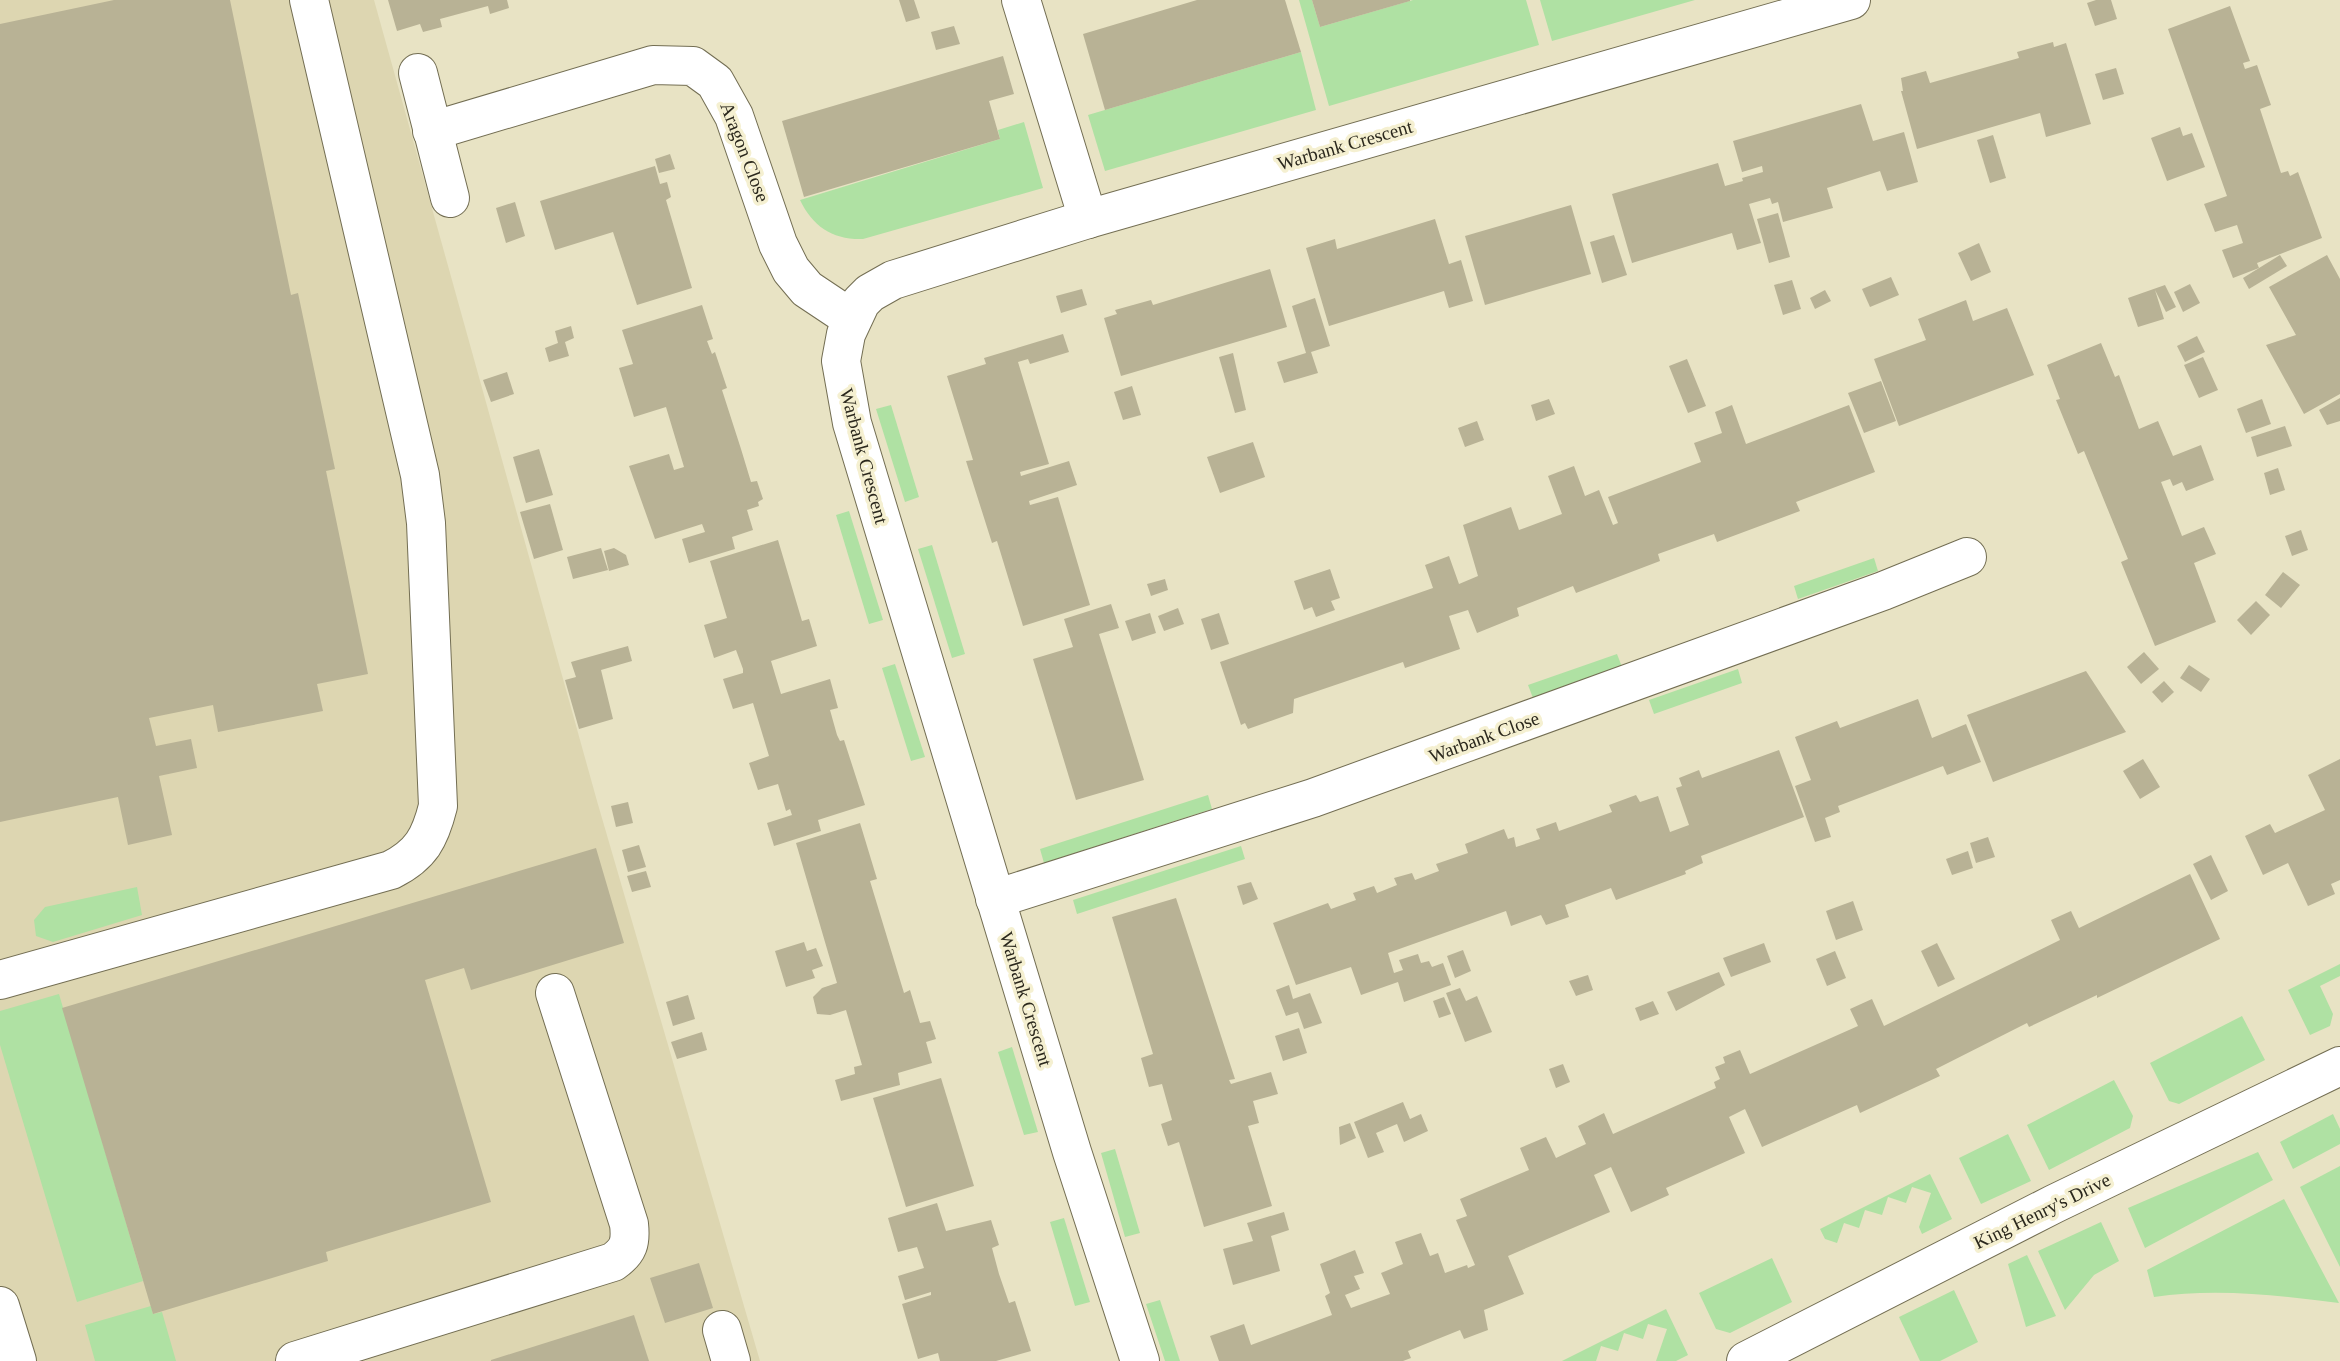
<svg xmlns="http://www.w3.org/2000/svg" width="2340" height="1361" font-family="Georgia,serif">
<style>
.built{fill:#ddd6b1}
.green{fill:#afe1a3}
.building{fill:#b8b295}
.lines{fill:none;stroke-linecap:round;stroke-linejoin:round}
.minor-casing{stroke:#736e53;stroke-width:40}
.minor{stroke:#fff;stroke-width:38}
.labels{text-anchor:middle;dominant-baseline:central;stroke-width:7;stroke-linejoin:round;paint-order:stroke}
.street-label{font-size:19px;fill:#2b281d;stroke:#f5f0d1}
</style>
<rect width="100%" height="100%" fill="#e8e3c4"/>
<polygon class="built" points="0,0 374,0 597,801 760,1361 0,1361"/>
<g class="green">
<polygon points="1299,0 1312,0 1320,27 1413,0 1526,0 1539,45 1329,106"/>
<polygon points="1540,0 1695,0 1552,41"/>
<polygon points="1301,52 1316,110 1105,171 1088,115"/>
<path d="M1024 122 1043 188 863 239C833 240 813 227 800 200L1000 139 998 130Z"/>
<polygon points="891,405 919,497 905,502 876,409"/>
<polygon points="849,511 883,620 869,624 836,515"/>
<polygon points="932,545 965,654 952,658 918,549"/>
<polygon points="1874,558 1878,571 1798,599 1794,586"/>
<polygon points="1617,654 1622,667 1533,698 1528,685"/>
<polygon points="895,664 925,757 911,761 882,668"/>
<polygon points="1738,669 1742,683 1654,714 1649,700"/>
<polygon points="1208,795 1212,809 1044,863 1040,849"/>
<polygon points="1241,846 1245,859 1077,914 1073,900"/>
<polygon points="137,887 142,915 53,942 36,936 34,920 45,907"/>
<polygon points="2340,964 2340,976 2320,986 2333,1014 2330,1026 2310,1035 2288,990"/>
<polygon points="59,994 143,1281 77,1302 0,1045 0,1011"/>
<polygon points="2242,1016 2265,1060 2179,1104 2169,1101 2150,1063"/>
<polygon points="1012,1047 1038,1132 1024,1135 998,1052"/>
<polygon points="2114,1080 2133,1116 2130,1128 2049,1170 2027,1125"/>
<polygon points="2333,1114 2340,1129 2340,1144 2293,1169 2280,1142"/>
<polygon points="2008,1134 2031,1181 1981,1204 1959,1158"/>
<polygon points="1115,1149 1140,1233 1125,1237 1101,1153"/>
<polygon points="2258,1152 2273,1180 2145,1248 2128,1208"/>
<polygon points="2340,1166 2340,1267 2300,1187"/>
<polygon points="1930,1174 1952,1219 1922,1234 1919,1227 1931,1193 1912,1187 1906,1203 1888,1197 1882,1215 1865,1210 1859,1228 1844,1223 1837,1243 1825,1239 1820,1229"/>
<path d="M2284 1199 2339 1303C2278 1295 2215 1288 2154 1297L2147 1270Z"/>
<polygon points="1064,1218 1090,1302 1075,1306 1050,1222"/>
<polygon points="2101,1222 2119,1261 2094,1275 2065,1310 2038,1251"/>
<polygon points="2027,1255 2056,1316 2026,1327 2008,1264"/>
<polygon points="1772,1258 1792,1302 1730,1333 1716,1329 1699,1293"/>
<polygon points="1954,1290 1978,1342 1940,1361 1920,1361 1899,1317"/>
<polygon points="1160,1300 1180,1361 1165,1361 1146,1304"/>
<polygon points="151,1306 153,1314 162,1312 176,1361 95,1361 85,1325"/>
<polygon points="1666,1309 1688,1355 1676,1361 1656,1361 1667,1329 1648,1324 1643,1339 1624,1333 1618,1351 1601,1346 1596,1361 1562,1361"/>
</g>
<g class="building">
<polygon points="114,0 230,0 291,295 298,293 335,469 326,471 368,674 317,684 323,711 218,732 213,705 149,718 156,746 191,739 197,768 159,776 172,835 128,845 118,797 0,822 0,24"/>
<polygon points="388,0 507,0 509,8 490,14 488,6 440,19 442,27 423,32 420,24 397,31"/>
<polygon points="899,0 914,0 920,18 906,22"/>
<polygon points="1197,0 1285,0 1301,52 1105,110 1083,34"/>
<polygon points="1312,0 1410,0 1410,1 1320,27"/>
<polygon points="2096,0 2111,0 2117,19 2095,26 2087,3"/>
<polygon points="2230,6 2250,61 2243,63 2245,69 2257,65 2271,105 2260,109 2281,173 2288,171 2290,176 2298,172 2322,238 2257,263 2259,268 2233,278 2222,250 2243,243 2237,225 2215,232 2204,204 2227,196 2168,29"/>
<polygon points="954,26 960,44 936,50 931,32"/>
<polygon points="2053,42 2054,47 2066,43 2091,124 2046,137 2040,113 1917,149 1901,91 1903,91 1901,78 1926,71 1930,83 2019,58 2017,52"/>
<polygon points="1003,56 1014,94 989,101 1000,139 804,197 782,121"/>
<polygon points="2116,68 2124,94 2103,100 2095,74"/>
<polygon points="1861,104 1873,141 1904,132 1918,182 1887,191 1880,171 1827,188 1833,208 1783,222 1778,202 1772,204 1770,198 1749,204 1761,243 1737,250 1732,233 1632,263 1612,194 1718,163 1725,186 1743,181 1742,178 1763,172 1762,166 1742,172 1733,141"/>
<polygon points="2180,127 2183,136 2192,133 2205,167 2167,181 2151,138"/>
<polygon points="1993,135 2006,178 1990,183 1977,140"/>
<polygon points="670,154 675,169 659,173 655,159"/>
<polygon points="655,166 660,184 667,182 671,197 666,200 692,288 637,305 613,232 555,250 540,201"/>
<polygon points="515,202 525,236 506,243 496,208"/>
<polygon points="1571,205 1591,274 1485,305 1465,236"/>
<polygon points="1778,213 1790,257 1769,263 1757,219"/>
<polygon points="1435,219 1449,264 1461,260 1473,301 1449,308 1444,291 1329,326 1306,248 1335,239 1337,249"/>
<polygon points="1614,235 1627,275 1602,283 1590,242"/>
<polygon points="1979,243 1991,272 1971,281 1958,253"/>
<polygon points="2280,255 2287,266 2249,289 2243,278"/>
<polygon points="2327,255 2340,279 2340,394 2304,414 2266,345 2296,335 2269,287"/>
<polygon points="1270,269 1287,327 1121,376 1104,318 1117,314 1115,310 1151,300 1153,305"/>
<polygon points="1891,277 1899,295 1870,307 1862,289"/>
<polygon points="1792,280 1801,309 1783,315 1774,285"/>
<polygon points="2190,284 2200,303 2183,312 2174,292"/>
<polygon points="2165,285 2176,307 2166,312 2155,290 2164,319 2138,327 2128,298"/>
<polygon points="1082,289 1087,305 1061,313 1056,296"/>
<polygon points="1825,290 1831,301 1815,309 1810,298"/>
<polygon points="1315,298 1330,346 1311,352 1318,373 1284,383 1277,362 1306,353 1292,306"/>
<polygon points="1966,300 1973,321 2007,308 2034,375 1899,426 1874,359 1926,340 1918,319"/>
<polygon points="702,305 713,339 707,341 712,354 715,352 727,388 722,390 741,449 751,482 757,481 763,499 758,502 759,506 747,510 753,530 732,537 735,549 689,563 682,539 705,532 702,524 655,539 629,466 669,454 674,470 684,467 666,407 634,417 619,368 633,364 622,330"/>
<polygon points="571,326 574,338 565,342 569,356 549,362 545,348 558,343 555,331"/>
<polygon points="1063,334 1069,352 1030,364 1028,359 1018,362 1049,464 1020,472 1021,476 1069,461 1077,485 1029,501 1030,505 1058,497 1090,605 1023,626 997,541 992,543 966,461 973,460 947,376 986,364 984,358"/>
<polygon points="2197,336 2205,352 2185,362 2177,346"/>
<polygon points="2101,343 2115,377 2119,375 2139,429 2158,421 2173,456 2201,445 2214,480 2186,491 2182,482 2173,486 2170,479 2161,482 2182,536 2204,527 2216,554 2194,563 2216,622 2155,646 2121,562 2128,559 2084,451 2078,454 2056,400 2060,399 2047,365"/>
<polygon points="1233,353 1246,410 1235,413 1219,357"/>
<polygon points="2203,357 2218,390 2199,398 2184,365"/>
<polygon points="1687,359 1706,406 1688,413 1669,366"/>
<polygon points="507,372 514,394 491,402 483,380"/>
<polygon points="1881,381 1896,421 1864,433 1848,393"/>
<polygon points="1132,386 1141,415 1123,420 1114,392"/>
<polygon points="2340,398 2340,421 2327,425 2319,410"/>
<polygon points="1549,399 1555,414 1536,421 1531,405"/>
<polygon points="2262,399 2271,424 2246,433 2237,409"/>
<polygon points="1732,405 1746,444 1849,405 1875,472 1796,502 1800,511 1717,542 1714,534 1658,554 1660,561 1576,593 1573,586 1517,608 1519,616 1477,633 1468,610 1449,616 1460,649 1405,668 1403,662 1294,699 1293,713 1248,729 1245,723 1241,725 1220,662 1433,588 1425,565 1449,556 1459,584 1478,576 1463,525 1511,507 1519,530 1562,514 1548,476 1574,466 1585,496 1599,490 1613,525 1618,523 1608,497 1701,462 1694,443 1722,433 1715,412"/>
<polygon points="1477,421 1484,440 1465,447 1458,428"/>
<polygon points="2285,426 2292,446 2257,457 2251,437"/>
<polygon points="1253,442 1265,477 1220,493 1207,457"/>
<polygon points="539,449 553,495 526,503 513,457"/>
<polygon points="2278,468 2285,490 2270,495 2264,473"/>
<polygon points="550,504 563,550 534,559 520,512"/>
<polygon points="2301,530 2308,550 2292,556 2285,536"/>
<polygon points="778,540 802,621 809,619 817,646 771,661 781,694 830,679 838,708 830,710 837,735 840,741 844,740 865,805 818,820 821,831 774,846 767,823 792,815 790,809 786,811 778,784 758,790 749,763 769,756 753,703 733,709 723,679 743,673 743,669 736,650 714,658 704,625 727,618 710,561"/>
<polygon points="601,548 608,570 573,579 567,557"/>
<polygon points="614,548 626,555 629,565 609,571 604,551"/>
<polygon points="1330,569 1340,598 1331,601 1335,610 1316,617 1312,607 1304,610 1294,581"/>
<polygon points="2283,572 2300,585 2281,608 2265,595"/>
<polygon points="1165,579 1168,590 1151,596 1147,584"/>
<polygon points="2256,601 2270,615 2251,635 2237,620"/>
<polygon points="1111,604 1119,628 1099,634 1144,780 1076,800 1033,659 1073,647 1064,619"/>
<polygon points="1178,608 1184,624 1164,631 1158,616"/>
<polygon points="1150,613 1156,633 1132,641 1125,621"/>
<polygon points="1219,613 1229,644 1211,650 1201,619"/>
<polygon points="628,646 632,661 601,670 613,719 579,729 565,680 576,677 571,662"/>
<polygon points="2144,652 2159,669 2141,684 2127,667"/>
<polygon points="2189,665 2210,679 2201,692 2180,678"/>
<polygon points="2086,671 2126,732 1993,782 1967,715"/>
<polygon points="2164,681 2174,692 2162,703 2152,692"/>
<polygon points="1918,699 1932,738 1966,724 1981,762 1947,775 1943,766 1838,806 1840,812 1825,818 1831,837 1815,842 1795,786 1811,780 1795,737 1837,721 1840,728"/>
<polygon points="1779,750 1804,817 1701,856 1703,863 1685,871 1686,874 1616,900 1611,888 1565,905 1569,917 1546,925 1541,915 1511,926 1506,911 1388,953 1394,973 1403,970 1399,960 1418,954 1421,963 1429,961 1432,967 1443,963 1451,985 1404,1002 1398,982 1361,995 1351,967 1296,985 1273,923 1328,903 1331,909 1356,900 1353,893 1374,886 1377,893 1397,885 1394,878 1412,873 1415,880 1439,871 1436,864 1468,853 1465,844 1504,829 1508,839 1514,837 1516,847 1540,839 1536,829 1556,822 1559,831 1612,812 1609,805 1636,795 1640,802 1658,796 1670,832 1689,825 1676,788 1682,786 1679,778 1699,770 1702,778"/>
<polygon points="2143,759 2160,787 2140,799 2123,771"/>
<polygon points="2340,759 2340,880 2331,884 2335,894 2308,906 2288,863 2263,875 2245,836 2270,824 2275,833 2325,810 2308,775"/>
<polygon points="628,802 633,823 616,827 611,806"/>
<polygon points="860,823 877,879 870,881 904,993 910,990 920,1023 930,1021 936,1039 926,1042 932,1063 898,1073 900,1085 841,1101 835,1080 855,1074 854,1067 862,1065 846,1010 830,1015 817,1014 813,997 822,988 837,983 796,843"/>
<polygon points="1988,837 1995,857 1976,863 1970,843"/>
<polygon points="639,845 646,867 628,872 622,850"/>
<polygon points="596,848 624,943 471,990 464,968 425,980 491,1202 326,1252 328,1261 153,1314 62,1008"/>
<polygon points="1968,851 1973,868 1952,875 1946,859"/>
<polygon points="2211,855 2228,891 2211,900 2193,864"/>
<polygon points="646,871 651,887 632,892 627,876"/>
<polygon points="2190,874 2220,939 2097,998 2097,995 2029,1027 2027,1023 1936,1069 1940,1076 1860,1113 1857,1105 1762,1147 1745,1109 1729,1117 1745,1153 1666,1188 1669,1195 1631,1212 1611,1167 1594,1175 1610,1212 1508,1256 1524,1294 1484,1310 1488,1330 1464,1339 1460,1330 1408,1351 1411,1358 1403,1361 1219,1361 1210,1336 1244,1324 1251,1345 1332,1315 1325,1296 1330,1293 1320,1264 1355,1250 1364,1273 1354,1276 1360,1289 1345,1295 1351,1308 1390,1294 1381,1273 1403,1264 1395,1242 1421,1233 1430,1256 1438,1253 1445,1273 1467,1265 1468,1268 1475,1265 1456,1220 1467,1216 1460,1199 1529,1170 1520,1148 1546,1137 1556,1158 1586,1144 1578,1126 1604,1113 1613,1134 1716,1088 1714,1082 1720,1079 1715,1067 1725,1063 1723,1057 1740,1050 1750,1074 1858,1026 1850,1009 1872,999 1884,1026 2060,940 2051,920 2071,911 2079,928"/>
<polygon points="1251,882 1258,899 1243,905 1237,886"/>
<polygon points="1176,898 1235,1079 1229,1080 1231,1084 1271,1072 1278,1094 1253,1101 1259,1123 1248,1126 1272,1206 1204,1227 1179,1142 1168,1146 1161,1124 1172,1120 1162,1084 1149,1087 1141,1058 1153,1054 1112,917"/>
<polygon points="1853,901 1863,930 1836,940 1826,911"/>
<polygon points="804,942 807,951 816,948 823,966 812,970 815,978 786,987 775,951"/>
<polygon points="1764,943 1771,962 1731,977 1723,958"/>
<polygon points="1937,943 1955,979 1938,987 1921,951"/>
<polygon points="1463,950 1471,971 1455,978 1447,956"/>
<polygon points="1835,951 1846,978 1827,986 1816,959"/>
<polygon points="1719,972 1725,985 1676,1011 1667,992"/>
<polygon points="1588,975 1593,990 1576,996 1569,981"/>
<polygon points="1289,985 1293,999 1310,993 1322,1023 1304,1029 1298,1012 1286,1016 1276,990"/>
<polygon points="1460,988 1466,1001 1477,996 1492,1032 1465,1042 1446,993"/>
<polygon points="688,995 695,1019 673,1026 666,1002"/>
<polygon points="1444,997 1451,1014 1439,1018 1433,1001"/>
<polygon points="1653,1001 1659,1014 1640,1021 1635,1008"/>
<polygon points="1299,1028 1307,1053 1283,1061 1275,1036"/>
<polygon points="702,1032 707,1050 677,1059 671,1042"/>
<polygon points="1563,1064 1570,1082 1556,1088 1549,1069"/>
<polygon points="941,1078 974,1186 906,1207 873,1098"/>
<polygon points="1403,1102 1410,1119 1421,1114 1428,1131 1404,1142 1397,1124 1376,1133 1384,1152 1368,1158 1354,1122"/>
<polygon points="1350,1123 1356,1138 1340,1145 1339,1127"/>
<polygon points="937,1203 946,1231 991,1220 999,1245 992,1248 999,1274 1009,1303 1015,1301 1031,1351 996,1361 940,1361 938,1353 918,1359 902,1304 931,1295 931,1292 905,1300 898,1276 924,1268 917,1247 898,1252 888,1218"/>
<polygon points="1284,1212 1289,1230 1271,1236 1280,1271 1233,1285 1223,1249 1253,1241 1247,1223"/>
<polygon points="699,1263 713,1308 665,1323 650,1278"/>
<polygon points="634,1315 649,1361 491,1361 491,1360"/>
</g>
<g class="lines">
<defs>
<g id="minor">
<polyline points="1021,0 1088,219"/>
<polyline points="418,73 450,198"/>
<polyline points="432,131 653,65 693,66 715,82 734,116 778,244 791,270 807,289 852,319"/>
<polyline points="995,899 1313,798 1883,591 1967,557"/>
<path d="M0 980 391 870C421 855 430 838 438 806L426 523 420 475 309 0"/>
<polyline points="0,1306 17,1361"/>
<polyline points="722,1330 731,1361"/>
<path d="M295 1361 613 1262C629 1251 631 1242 629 1224L555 993"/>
<polyline points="1140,1361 1072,1152 852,423 841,361 846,334 861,302 870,293 893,280 1088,219 1851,0"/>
<polyline points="1746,1361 2054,1204 2340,1066"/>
</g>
</defs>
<use href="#minor" class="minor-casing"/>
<use href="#minor" class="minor"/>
</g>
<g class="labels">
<g class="street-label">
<text transform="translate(1345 145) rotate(-16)">Warbank Crescent</text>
<text transform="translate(745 152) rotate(69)">Aragon Close</text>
<text transform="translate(864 456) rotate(75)">Warbank Crescent</text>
<text transform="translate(1484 737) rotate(-20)">Warbank Close</text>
<text transform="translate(1026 999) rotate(73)">Warbank Crescent</text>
<text transform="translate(2042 1211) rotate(-26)">King Henry's Drive</text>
</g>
</g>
</svg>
